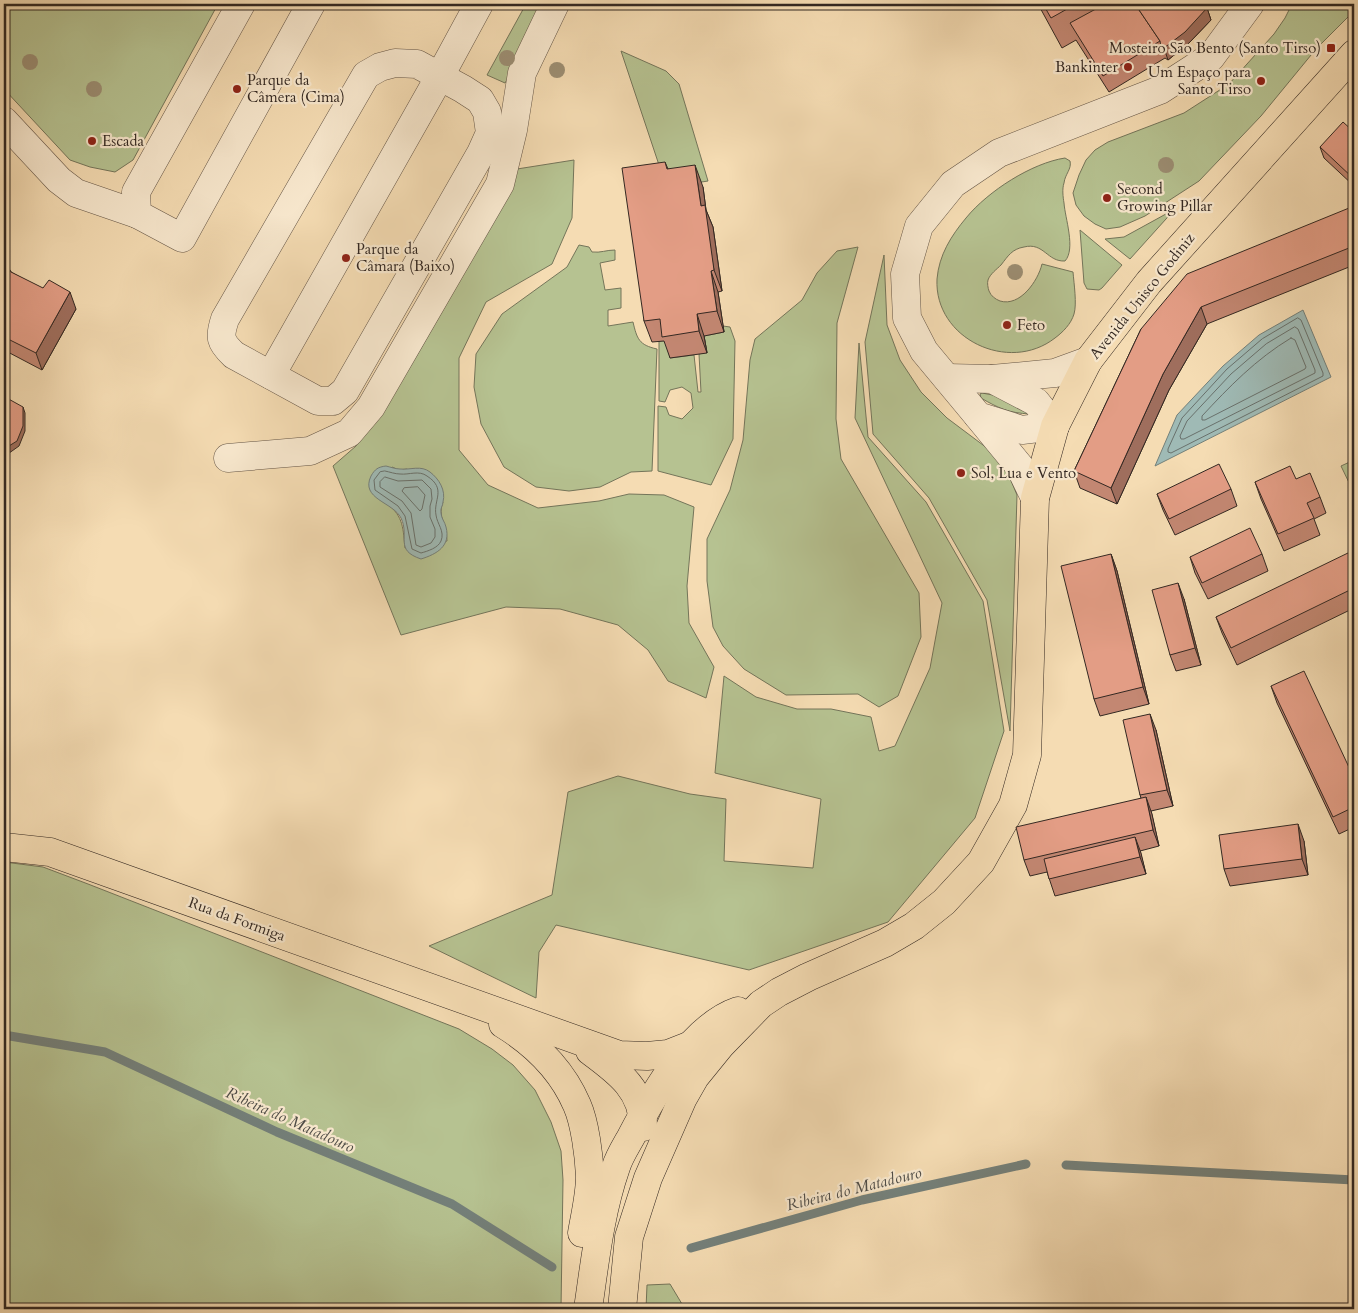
<svg xmlns="http://www.w3.org/2000/svg" width="1358" height="1313" font-family="Cardo,serif">
<style>
.green{fill:#b6c291;stroke:#74755a;fill-rule:evenodd}
.water{fill:#9fbab5;stroke:#74807a}
.lines{fill:none;stroke-linecap:round;stroke-linejoin:round}
.shore{stroke:#69716c;stroke-width:1}
.stream{stroke:#74807a;stroke-width:9}
.minor-casing{stroke:#645546;stroke-width:29}
.major-casing{stroke:#332822;stroke-width:29}
.minor{stroke:#f8e8ce;stroke-width:28}
.major{stroke:#f5dcb3;stroke-width:28}
.tree{fill:#9c8e73}
.wall{fill:#c38772;stroke:#332822}
.shaded-wall{fill:#9f6e5d;stroke:#332822}
.building{fill:#e39d85;stroke:#332822}
.poi-dot{fill:#8f2418;stroke:#f8e8ce;stroke-width:2}
.labels{text-anchor:middle;dominant-baseline:central;stroke-width:4.5;stroke-linejoin:round;paint-order:stroke}
.poi-label{font-size:15px;fill:#332822;stroke:#f8e8ce;text-anchor:start}
.street-label{font-size:15px;fill:#332822;stroke:#f8e8ce}
.water-label{font-size:16px;font-style:italic;fill:#4e4c47;stroke:#f8e8ce}
</style>
<rect width="100%" height="100%" fill="#f5dcb3"/>
<filter id="stains"><feTurbulence type="fractalNoise" baseFrequency=".004" numOctaves="4"/><feColorMatrix values="0 0 0 0 .2 0 0 0 0 .09 0 0 0 0 .02 0 0 0 .5 -.17"/></filter>
<radialGradient id="worn" r=".72"><stop offset=".6" stop-color="#630" stop-opacity="0"/><stop offset="1" stop-color="#630" stop-opacity=".3"/></radialGradient>
<g class="green">
<polygon points="4,4 218,4 133,160 115,172 90,167 70,160 4,89"/>
<polygon points="526,4 551,4 505,83 487,75"/>
<polygon points="1292,4 1354,4 1354,11 1316,49 1261,116 1199,181 1145,216 1120,227 1106,229 1095,224 1084,216 1076,205 1073,193 1079,175 1086,160 1095,150 1108,142 1184,113 1229,84 1274,34 1285,18"/>
<polygon points="621,51 666,71 679,84 708,181 676,186 662,174"/>
<path d="M1065 158 1070 161C1072 169 1065 174 1064 183 1062 189 1063 197 1064 203 1065 218 1076 249 1065 261 1047 262 1044 242 1024 247 1012 249 1008 256 1001 265 997 269 990 274 988 280 987 283 988 288 989 291 991 296 995 299 1000 301 1020 307 1038 281 1042 264L1073 272C1074 284 1077 304 1074 314 1071 324 1063 332 1055 338 1009 374 934 339 937 279 939 255 951 236 966 218 988 191 1032 163 1065 158Z"/>
<path d="M574 160 572 218 552 264 486 302 459 358V450L488 485 538 508 599 501 629 494 664 495 694 507 687 586 689 623 714 667 706 698 668 681 648 650 618 625 560 609 506 607 401 635 333 466 356 446 376 419 417 355 510 193 517 169ZM392 467 399 470 407 469 443 502C437 515 447 527 447 541L405 548C403 530 404 516 387 504Z"/>
<polygon points="1175,209 1130,259 1105,239 1124,237"/>
<polygon points="1080,230 1122,265 1102,288 1099,290 1087,289 1084,283"/>
<path d="M579 245 589 247 592 252C601 253 606 250 615 250V260L600 263 605 290 621 288V308L608 310V326L633 322C637 339 639 345 657 349L652 471 631 472 600 487 569 491 536 487 504 467 481 424 474 387 476 354 502 314 567 267Z"/>
<polygon points="858,247 837,323 836,419 841,459 919,593 921,637 898,696 879,707 858,694 786,695 744,669 723,646 713,627 707,581 707,539 730,490 743,440 750,360 755,339 802,300 817,273 837,251"/>
<polygon points="884,255 887,325 900,360 921,392 947,418 991,451 1007,471 1017,495 1010,731 987,600 929,498 873,434 865,342"/>
<polygon points="723,326 730,327 735,341 733,439 711,485 658,471 658,406 666,407 669,415 682,419 693,408 691,393 682,387 670,390 665,402 659,401 659,341 668,340 670,358 694,355 698,392 701,392 699,354 707,352 704,336 724,332"/>
<polygon points="859,343 868,437 926,502 983,601 1004,731 975,818 888,922 749,970 556,925 539,952 536,998 429,946 552,895 568,792 618,776 690,794 726,799 724,861 813,868 821,799 715,773 724,676 756,697 797,709 831,709 871,717 879,751 895,746 930,668 942,603 855,418"/>
<path d="M982 393 998 396 1030 414C1009 413 998 408 981 398L980 394Z"/>
<polygon points="1354,460 1354,493 1341,466"/>
<polygon points="4,862 43,867 88,884 459,1029 492,1049 513,1065 535,1090 551,1122 561,1151 563,1180 561,1309 4,1309"/>
<polygon points="670,1284 685,1309 646,1309 647,1285"/>
</g>
<g class="water">
<polygon points="1303,310 1331,377 1155,466 1177,415 1223,366 1259,335"/>
<path d="M386 466C390 467 396 469 400 469 411 470 421 465 430 472 439 479 446 490 443 502 443 506 440 508 441 513 441 518 445 522 446 527 451 546 437 554 421 559 394 550 410 537 401 518 393 502 360 499 371 476 375 469 378 467 386 466Z"/>
</g>
<g class="lines">
<g class="shore">
<polygon points="1298,318 1301,320 1323,373 1323,376 1171,453 1168,452 1168,449 1182,418 1227,369 1262,339"/>
<polygon points="1295,327 1298,329 1315,370 1315,373 1184,439 1181,439 1180,436 1187,421 1231,374 1266,344"/>
<path d="M1291 338 1295 340 1306 367 1305 369 1205 420H1202V416C1229 387 1256 359 1291 338Z"/>
<path d="M385 471C390 472 395 474 400 474 409 475 419 470 427 476 447 489 433 500 436 515 437 524 445 531 441 541 438 548 428 551 421 553L412 549 405 516 398 506 375 490 374 480 380 472Z"/>
<polygon points="385,477 398,481 422,480 431,489 432,499 430,506 430,517 435,529 435,537 431,543 421,547 416,545 411,513 402,501 380,487 380,482"/>
<polygon points="418,487 425,495 422,509 420,511 402,491 404,488"/>
</g>
<g class="stream">
<polyline points="4,1035 105,1052 277,1132 452,1204 552,1267"/>
<polyline points="1066,1165 1354,1180"/>
<polyline points="691,1248 862,1200 1026,1164"/>
</g>
<defs>
<g id="minor">
<polyline points="241,4 136,192 137,214 182,238 311,4"/>
<path d="M395 63 417 64 463 89 480 100 487 112 490 133 481 153 345 391 333 401H318L234 355C220 342 219 337 225 319L366 75 380 67Z"/>
<polyline points="4,121 59,180 76,193 137,214"/>
<polyline points="271,375 440,76 479,4"/>
<polyline points="947,378 992,379 1036,402 1055,426"/>
<polyline points="992,379 1055,373 1088,361"/>
<polyline points="978,416 1020,467 1035,498"/>
<polyline points="1055,426 1022,430 978,416 924,351 907,318 905,274 919,226 953,184 999,153 1160,90 1211,57 1250,4"/>
<polyline points="228,458 310,451 349,433 371,407 500,184 513,130 522,73 555,4"/>
</g>
<g id="major">
<polyline points="4,847 50,852 619,1055 647,1056 668,1054 691,1045"/>
<path d="M503 1024C534 1043 562 1070 577 1105 585 1123 589 1156 590 1176 590 1195 585 1215 582 1233"/>
<path d="M590 1051C617 1071 644 1090 643 1127"/>
<path d="M588 1309C595 1261 600 1213 616 1167 619 1157 626 1146 631 1137 653 1095 691 1027 738 1011"/>
<polyline points="622,1309 629,1237 648,1178 683,1098 695,1077 721,1045 761,1004 779,992 808,977 885,943 914,926 944,902 981,862 1013,805 1027,755 1035,498 1055,426 1088,361 1149,282 1354,54"/>
</g>
</defs>
<use href="#minor" class="minor-casing"/>
<use href="#major" class="major-casing"/>
<use href="#minor" class="minor"/>
<use href="#major" class="major"/>
</g>
<g class="tree">
<circle cx="507" cy="58" r="8"/>
<circle cx="30" cy="62" r="8"/>
<circle cx="557" cy="70" r="8"/>
<circle cx="94" cy="89" r="8"/>
<circle cx="1166" cy="165" r="8"/>
<circle cx="1015" cy="272" r="8"/>
</g>
<g class="wall">
<polygon points="1038,4 1203,4 1207,8 1211,20 1189,43 1168,60 1165,58 1109,92 1076,40 1062,48"/>
<polygon points="1354,132 1354,186 1324,158 1320,147"/>
<polygon points="665,162 668,169 703,187 706,210 713,227 722,291 718,292 724,332 704,336 707,353 670,358 664,341 652,342 644,321"/>
<polygon points="1354,206 1354,265 1207,324 1169,390 1117,504 1080,488 1074,471 1141,329"/>
<polygon points="4,260 11,272 76,309 42,370 4,350"/>
<polygon points="1296,479 1320,497 1326,513 1314,519 1320,535 1284,551 1261,499 1255,482"/>
<polygon points="1231,489 1237,506 1175,535 1163,510 1157,494"/>
<polygon points="1111,554 1117,571 1149,704 1100,716 1094,699"/>
<polygon points="1262,554 1268,571 1208,599 1195,573 1190,557"/>
<polygon points="1354,560 1354,608 1237,665 1222,633 1216,617"/>
<polygon points="1184,599 1201,665 1176,671 1170,655"/>
<polygon points="1271,686 1354,778 1354,827 1339,834 1277,703"/>
<polygon points="1156,730 1173,806 1151,811 1159,846 1140,851 1146,874 1055,896 1047,872 1030,876 1024,860 1141,798 1140,795"/>
<polygon points="1304,841 1308,875 1230,886 1224,869"/>
</g>
<g class="shaded-wall">
<polygon points="1207,8 1211,20 1189,43 1168,60 1164,48"/>
<polygon points="695,165 703,187 706,210 713,227 722,291 714,270 701,206"/>
<polygon points="711,271 718,292 724,332 717,311"/>
<polygon points="70,292 76,309 42,370 36,353"/>
<polygon points="1201,307 1207,324 1169,390 1117,504 1111,488 1163,374"/>
<polygon points="697,314 704,336 707,353 699,331"/>
<polygon points="23,407 25,413 25,431 19,446 5,456 4,449"/>
<polygon points="1111,554 1117,571 1149,704 1143,687"/>
<polygon points="1178,583 1184,599 1201,665 1195,648"/>
<polygon points="1150,714 1156,730 1173,806 1167,790"/>
<polygon points="1146,797 1152,814 1159,846 1153,830"/>
<polygon points="1298,824 1304,841 1308,875 1302,859"/>
<polygon points="1135,837 1141,853 1146,874 1140,857"/>
</g>
<g class="building">
<polygon points="1043,4 1076,4 1051,18"/>
<polygon points="1105,4 1135,4 1160,41 1103,76 1070,23"/>
<polygon points="1135,4 1203,4 1207,8 1185,32 1164,48 1161,47 1160,41"/>
<polygon points="1343,122 1354,132 1354,179 1320,147"/>
<polygon points="665,162 667,169 695,165 701,206 705,205 714,270 711,271 717,311 697,314 699,331 662,337 660,319 644,321 622,168"/>
<polygon points="1354,206 1354,246 1201,307 1163,374 1111,488 1074,471 1141,329 1187,274"/>
<polygon points="4,260 11,272 43,288 49,280 70,292 36,353 4,337"/>
<polygon points="5,397 23,407 23,426 17,441 4,449 4,398"/>
<polygon points="1219,464 1231,489 1169,519 1157,494"/>
<polygon points="1290,466 1296,479 1310,473 1320,497 1307,503 1314,518 1278,534 1255,482"/>
<polygon points="1250,528 1262,554 1202,583 1190,557"/>
<polygon points="1350,552 1354,560 1354,588 1231,648 1216,617"/>
<polygon points="1111,554 1143,687 1094,699 1061,566"/>
<polygon points="1178,583 1195,648 1170,655 1152,590"/>
<polygon points="1304,671 1354,778 1354,807 1333,817 1271,686"/>
<polygon points="1150,714 1167,790 1140,795 1123,720"/>
<polygon points="1146,797 1153,830 1024,860 1016,827"/>
<polygon points="1298,824 1302,859 1224,869 1219,835"/>
<polygon points="1135,837 1140,857 1049,879 1044,859"/>
</g>
<g class="poi-dot">
<rect x="1326" y="43" width="10" height="10" rx="2.5"/>
<circle cx="1128" cy="67" r="5"/>
<circle cx="1261" cy="81" r="5"/>
<circle cx="237" cy="89" r="5"/>
<circle cx="92" cy="141" r="5"/>
<circle cx="1107" cy="198" r="5"/>
<circle cx="346" cy="258" r="5"/>
<circle cx="1007" cy="325" r="5"/>
<circle cx="961" cy="473" r="5"/>
</g>
<g class="labels">
<g class="poi-label">
<text x="1321" y="48" text-anchor="end">Mosteiro São Bento (Santo Tirso)</text>
<text x="1118" y="67" text-anchor="end">Bankinter</text>
<text x="1251" y="72" text-anchor="end">Um Espaço para<tspan x="1251" dy="17">Santo Tirso</tspan></text>
<text x="247" y="80">Parque da<tspan x="247" dy="17">Câmera (Cima)</tspan></text>
<text x="102" y="141">Escada</text>
<text x="1117" y="189">Second<tspan x="1117" dy="17">Growing Pillar</tspan></text>
<text x="356" y="249">Parque da<tspan x="356" dy="17">Câmara (Baixo)</tspan></text>
<text x="1017" y="325">Feto</text>
<text x="971" y="473">Sol, Lua e Vento</text>
</g>
<g class="street-label">
<text transform="translate(1142 296) rotate(-51)">Avenida Unisco Godiniz</text>
<text transform="translate(237 919) rotate(20)">Rua da Formiga</text>
</g>
<g class="water-label">
<text transform="translate(290 1120) rotate(24)">Ribeira do Matadouro</text>
<text transform="translate(854 1189) rotate(-14)">Ribeira do Matadouro</text>
</g>
</g>
<rect width="1358" height="1313" fill="none" stroke="#f5dcb3" stroke-width="20"/>
<rect x="5" y="5" width="1348" height="1303" fill="none" stroke="#332822" stroke-width="2.5"/>
<rect x="10" y="10" width="1338" height="1293" fill="none" stroke="#332822"/>
<rect width="100%" height="100%" filter="url(#stains)"/>
<rect width="100%" height="100%" fill="url(#worn)"/>
</svg>
